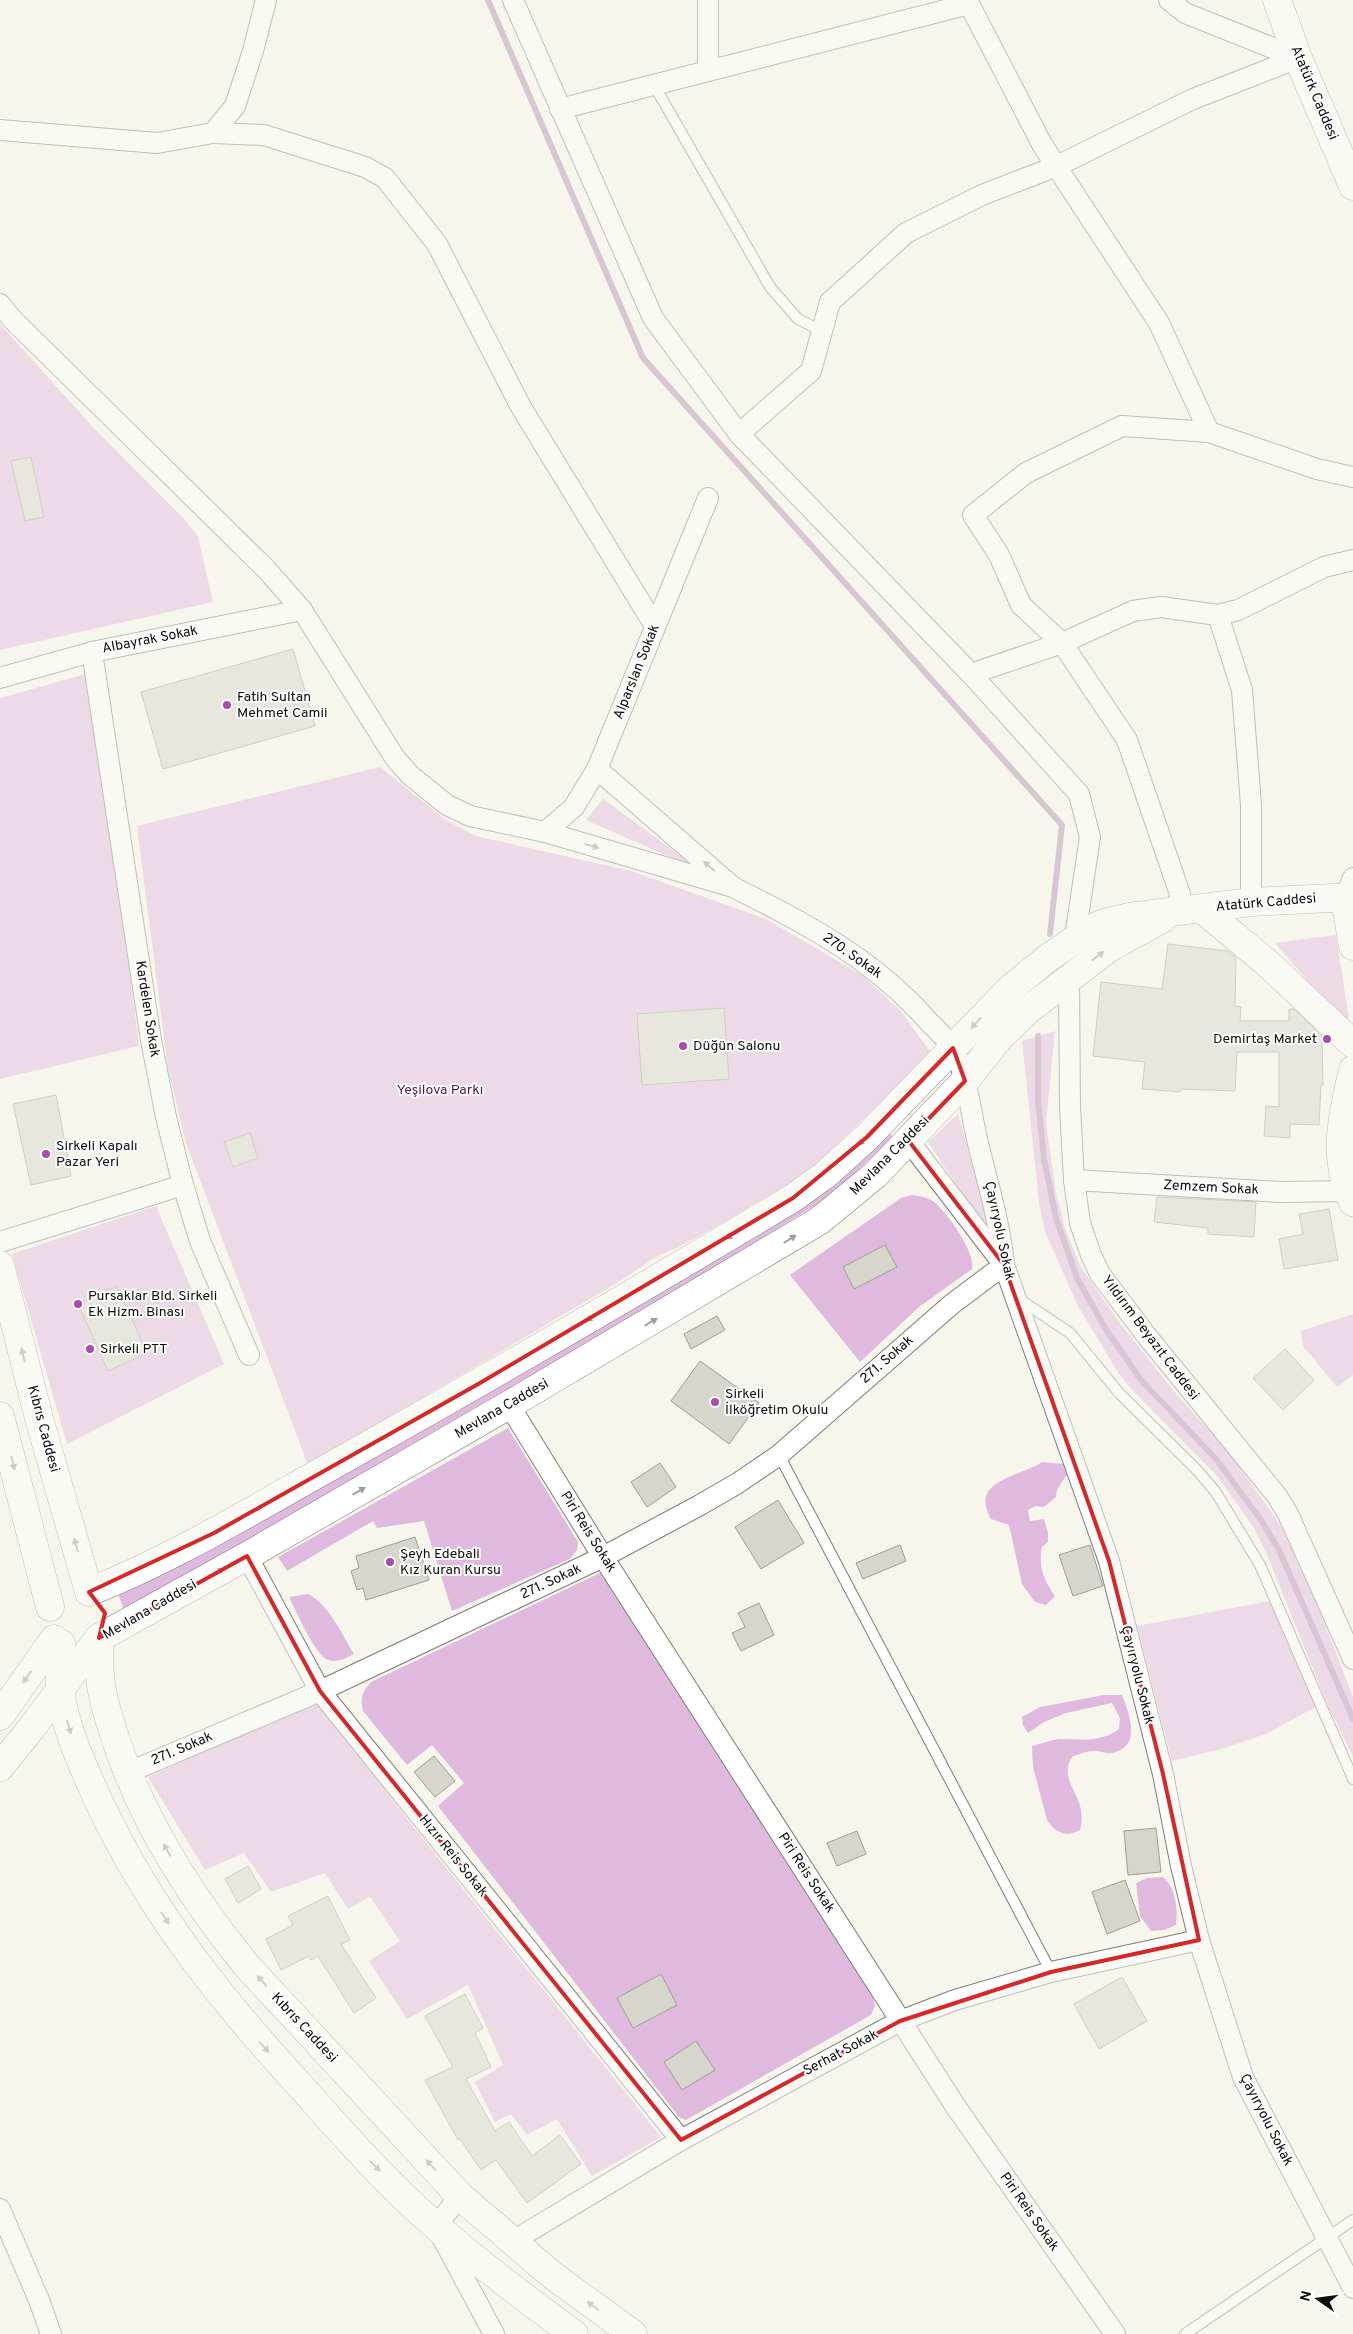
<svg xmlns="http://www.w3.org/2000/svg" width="1353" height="2334" font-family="Overpass,sans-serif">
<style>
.green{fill:#e0bade}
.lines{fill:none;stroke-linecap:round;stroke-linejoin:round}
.stream{stroke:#b38cb2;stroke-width:6}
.building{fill:#d6d6cc;stroke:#9e9e95}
.lane-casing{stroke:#7e7e75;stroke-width:12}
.street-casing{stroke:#7e7e75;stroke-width:22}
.secondary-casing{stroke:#7e7e75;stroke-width:29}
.lane{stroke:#fff;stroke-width:10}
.street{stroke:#fff;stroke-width:20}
.secondary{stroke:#fff;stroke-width:28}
.oneway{fill:#9e9e9d}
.marked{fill:none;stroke:#d62828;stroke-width:4;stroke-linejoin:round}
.poi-dot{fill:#ae49ae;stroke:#fff;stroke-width:2}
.labels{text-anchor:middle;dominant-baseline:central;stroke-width:4;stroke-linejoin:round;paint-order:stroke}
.street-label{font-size:14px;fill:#0c0c09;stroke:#fff}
.poi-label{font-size:14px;fill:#0c0c09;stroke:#fff;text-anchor:start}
.park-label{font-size:14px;fill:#4b1b4c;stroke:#fff}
</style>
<rect width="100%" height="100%" fill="#f6f6ec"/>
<g class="green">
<polygon points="0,324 92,426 185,520 198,537 213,602 0,650"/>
<polygon points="86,674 113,840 139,1046 0,1079 0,698"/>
<polygon points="380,767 446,820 476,836 631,871 766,919 862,975 901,1011 931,1053 815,1166 792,1182 724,1222 677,1248 659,1255 617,1283 308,1465 186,1143 168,1069 137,826"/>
<polygon points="603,799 700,870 586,820"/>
<polygon points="1336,935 1349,1019 1343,1022 1275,943"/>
<polygon points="1055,1031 1046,1123 1056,1193 1065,1228 1080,1266 1120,1323 1177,1395 1227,1450 1282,1527 1316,1601 1353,1697 1353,1757 1329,1708 1267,1555 1254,1528 1218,1477 1135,1393 1119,1374 1078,1306 1045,1232 1039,1202 1022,1041"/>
<polygon points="958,1114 994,1241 928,1142"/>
<polygon points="890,1134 894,1137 827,1198 677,1291 124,1611 118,1593 194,1559 566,1345 840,1178"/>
<path d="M912 1195C920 1196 927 1197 934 1202 947 1212 976 1253 972 1269L919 1307 860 1362 790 1275 901 1198Z"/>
<polygon points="156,1206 224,1364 67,1444 12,1254"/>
<polygon points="1353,1314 1353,1375 1337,1387 1303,1346 1301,1331"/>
<polygon points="508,1428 578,1542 577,1550 570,1559 452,1611 424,1521 377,1528 373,1521 287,1571 278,1557"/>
<path d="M1042 1462 1063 1464 1067 1474 1057 1490 1056 1497 1044 1507 1035 1506 1028 1510 1030 1521 1044 1519 1048 1533V1542L1042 1547C1038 1566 1044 1581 1055 1596L1046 1605 1035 1602 1022 1584 1009 1525 991 1519C969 1480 1018 1478 1042 1462Z"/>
<path d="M602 1572 872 1992 875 2006 871 2015 686 2120 679 2117 438 1806 464 1783 432 1745 407 1765 363 1711C360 1698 362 1692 371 1682Z"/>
<path d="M308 1594C329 1604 342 1635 354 1654 346 1658 338 1663 328 1660 315 1655 296 1611 289 1597Z"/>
<polygon points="1275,1600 1321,1704 1268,1733 1225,1748 1172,1761 1137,1626"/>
<path d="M1104 1695H1122C1130 1715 1142 1748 1111 1753 1105 1754 1098 1750 1092 1751 1086 1751 1079 1755 1073 1756 1071 1759 1068 1764 1068 1767 1065 1789 1088 1799 1080 1830 1066 1837 1056 1834 1047 1820L1033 1767 1032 1746C1041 1744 1050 1740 1059 1739 1080 1739 1101 1743 1119 1729L1120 1718 1112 1703 1066 1713 1044 1722 1028 1733 1023 1725 1022 1717 1040 1707Z"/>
<polygon points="317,1702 409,1821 661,2137 592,2176 557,2119 527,2135 511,2114 495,2122 475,2082 503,2065 468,1985 407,2019 369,1961 400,1941 370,1897 348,1909 325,1873 271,1892 244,1853 205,1870 148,1777"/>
<path d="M1163 1877C1176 1888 1178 1909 1176 1925L1164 1930 1151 1931 1140 1916 1136 1883 1147 1878Z"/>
</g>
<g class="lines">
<g class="stream">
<polyline points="488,0 643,358 1062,825 1050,934"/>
<polyline points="1038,1036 1038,1101 1044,1159 1056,1218 1077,1278 1105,1328 1141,1380 1216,1459 1261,1520 1279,1550 1353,1719"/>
</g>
</g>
<g class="building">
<polygon points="31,457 44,517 25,521 11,461"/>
<polygon points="293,649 315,726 163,769 141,692"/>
<polygon points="1168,944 1228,951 1236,958 1235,1006 1241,1007 1240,1021 1289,1021 1289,1009 1294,1009 1322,1036 1323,1085 1321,1085 1319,1125 1290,1124 1290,1138 1264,1136 1266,1106 1279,1107 1279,1052 1237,1052 1235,1091 1181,1089 1180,1092 1142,1089 1145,1062 1093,1056 1101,982 1162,989"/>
<polygon points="724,1008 729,1079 642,1085 637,1014"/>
<polygon points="56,1095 71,1176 31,1185 13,1104"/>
<polygon points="250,1133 258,1158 233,1167 224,1142"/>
<polygon points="1157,1197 1256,1202 1254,1237 1208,1234 1208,1228 1154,1222"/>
<polygon points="1329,1209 1338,1260 1284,1269 1279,1239 1303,1234 1299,1214"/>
<polygon points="885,1245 897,1267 854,1289 843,1267"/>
<polygon points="117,1286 147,1353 108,1371 78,1304"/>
<polygon points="717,1316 725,1330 691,1349 684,1334"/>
<polygon points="1285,1349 1314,1380 1283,1410 1253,1378"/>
<polygon points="700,1361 759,1403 729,1444 671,1401"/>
<polygon points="660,1463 676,1487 647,1507 631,1482"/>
<polygon points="778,1500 804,1543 761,1569 735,1527"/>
<polygon points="415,1537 429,1580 366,1600 363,1588 357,1590 351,1571 359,1568 356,1556"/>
<polygon points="900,1545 906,1561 863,1579 856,1563"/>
<polygon points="1090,1545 1103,1586 1073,1596 1059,1555"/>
<polygon points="759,1603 774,1635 741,1651 732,1633 745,1627 738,1613"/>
<polygon points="434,1756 455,1781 435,1797 414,1772"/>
<polygon points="1156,1828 1161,1872 1128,1875 1124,1831"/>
<polygon points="857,1831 866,1854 837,1866 827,1843"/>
<polygon points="248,1866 261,1889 238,1903 225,1879"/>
<polygon points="1125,1880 1140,1921 1107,1934 1092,1892"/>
<polygon points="328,1896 350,1940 341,1944 376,1998 354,2013 318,1956 311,1960 309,1956 281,1970 266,1939 293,1925 288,1916"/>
<polygon points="661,1974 677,2005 633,2028 617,1998"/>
<polygon points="1122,1977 1147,2021 1099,2049 1074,2004"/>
<polygon points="465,1994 483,2028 475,2033 491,2067 466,2079 495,2131 509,2122 532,2156 560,2135 581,2164 527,2203 496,2160 481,2170 460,2139 458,2140 425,2080 453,2067 425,2016"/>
<polygon points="696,2041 715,2070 682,2090 664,2062"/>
</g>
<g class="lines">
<defs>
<g id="lane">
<polyline points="654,85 770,287 798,319 822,331"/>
<polyline points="1019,1299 1070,1333 1120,1394 1196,1469 1215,1491 1260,1565 1353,1779"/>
<polyline points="779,1455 1051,1972"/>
<polyline points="1185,2334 1353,2220"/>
</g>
<g id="street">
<polyline points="513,0 653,318 739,434 971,674 1079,794 1090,837 1075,937"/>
<polyline points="708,0 708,71"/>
<polyline points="967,0 1043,146 1159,323 1209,432"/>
<polyline points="1169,0 1185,13 1298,58"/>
<polyline points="560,109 969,4"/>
<polyline points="0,130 157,143 213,133 235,106 253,51 266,0"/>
<polyline points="213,133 264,135 365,167 385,178 437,244 521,407 655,626"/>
<polyline points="0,304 12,319 266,569 302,610 395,758 410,775 447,805 470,816 545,832 733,887 597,769"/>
<polyline points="739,434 811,371 830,302 906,233 982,195 1057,166 1193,99 1298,58"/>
<polyline points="1218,615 1242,690 1251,805 1251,902"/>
<polyline points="92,652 151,1040 166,1117 183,1185 200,1241 249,1355"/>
<polyline points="971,674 1062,643 1133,611 1161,607 1218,615 1238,610 1324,567 1353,560"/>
<polyline points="0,678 92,652 302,610"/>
<polyline points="545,832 574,807 597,769 708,498"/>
<path d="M733 887C808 925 873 958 929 1022 937 1030 946 1038 952 1048 966 1069 971 1113 977 1139 987 1182 1000 1222 1004 1265L1109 1561 1163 1774 1181 1866 1199 1940 1243 2077 1353 2288"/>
<polyline points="1345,898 1353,878"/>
<polyline points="1178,911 1180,894 1127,740 1062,643 1021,605 999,555 973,515 1026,473 1122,426 1209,432 1317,469 1353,477"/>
<polyline points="1069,977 1070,1107 1074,1180 1080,1223 1091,1255 1100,1274 1146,1335 1277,1496 1288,1514 1353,1659"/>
<polyline points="1074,1180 1281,1192 1348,1191"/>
<polyline points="0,1242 183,1185"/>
<polyline points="509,1405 603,1557 956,2107 1115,2334"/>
<polyline points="247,1556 320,1691 681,2140"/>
<polyline points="127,1773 320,1691 603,1557 700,1505 738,1483 779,1455 952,1304 1004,1265 908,1140"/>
<polyline points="460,2196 436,2226 494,2334"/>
<polyline points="0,2209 39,2300 51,2334"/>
<polyline points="513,2241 681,2140 900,2021 955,2000 1051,1972 1199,1940"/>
</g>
<g id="secondary">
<polyline points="1277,0 1298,58 1353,186"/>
<polyline points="1345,898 1353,946"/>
<polyline points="1202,909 1266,962 1353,1044"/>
<path d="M1353 1070C1342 1115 1332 1158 1353 1202"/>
<path d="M0 1265 40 1422 89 1592C179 1556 259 1506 344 1459 495 1374 645 1287 793 1198L825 1175 867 1137 1010 989 1048 958 1089 930 1104 923 1129 917 1178 911 1251 902 1353 897"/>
<polyline points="0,1416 50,1607"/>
<path d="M99 1638C99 1651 99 1664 100 1676 101 1694 107 1712 112 1728 139 1817 189 1895 247 1966L460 2196 552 2275 633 2334"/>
<path d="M61 1644C61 1659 59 1674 60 1689 65 1729 83 1766 99 1802 152 1914 221 2000 304 2090 346 2137 389 2186 437 2227 481 2265 527 2300 574 2334"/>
<polyline points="0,1716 54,1639"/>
<polyline points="0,1767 30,1730 99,1638 247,1556 509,1405 819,1221 875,1175 965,1081 999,1038 1028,1010 1109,948 1162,919"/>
</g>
</defs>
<use href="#lane" class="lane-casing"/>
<use href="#street" class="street-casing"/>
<use href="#secondary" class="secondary-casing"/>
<use href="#lane" class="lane"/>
<use href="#street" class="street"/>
<use href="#secondary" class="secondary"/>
</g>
<defs><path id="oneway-solid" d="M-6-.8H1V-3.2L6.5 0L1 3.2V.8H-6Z" transform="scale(1.25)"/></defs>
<g class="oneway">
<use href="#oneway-solid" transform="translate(592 846) rotate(16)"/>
<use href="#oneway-solid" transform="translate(709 866) rotate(-139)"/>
<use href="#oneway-solid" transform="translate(1098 956) rotate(-37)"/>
<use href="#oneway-solid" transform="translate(976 1023) rotate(133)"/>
<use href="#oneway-solid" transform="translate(863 1140) rotate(137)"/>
<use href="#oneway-solid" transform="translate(732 1235) rotate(149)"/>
<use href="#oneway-solid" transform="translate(790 1239) rotate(-32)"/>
<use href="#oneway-solid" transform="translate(592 1317) rotate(150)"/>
<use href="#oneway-solid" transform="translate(651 1322) rotate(-30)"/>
<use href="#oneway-solid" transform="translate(23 1355) rotate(-104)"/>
<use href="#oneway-solid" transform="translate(13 1463) rotate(76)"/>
<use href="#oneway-solid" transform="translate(359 1491) rotate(-30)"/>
<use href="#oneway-solid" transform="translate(76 1545) rotate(-106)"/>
<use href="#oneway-solid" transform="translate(218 1572) rotate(-28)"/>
<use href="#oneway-solid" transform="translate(27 1677) rotate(125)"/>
<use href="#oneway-solid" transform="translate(69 1727) rotate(74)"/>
<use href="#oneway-solid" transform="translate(167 1850) rotate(-121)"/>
<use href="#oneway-solid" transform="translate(165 1918) rotate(57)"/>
<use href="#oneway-solid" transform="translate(262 1981) rotate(-132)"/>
<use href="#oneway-solid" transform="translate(264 2047) rotate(48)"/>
<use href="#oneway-solid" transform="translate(431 2165) rotate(-132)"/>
<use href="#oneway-solid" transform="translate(375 2166) rotate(45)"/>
<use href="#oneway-solid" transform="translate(593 2306) rotate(-143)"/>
</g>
<path d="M0 0H1353V2334H0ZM953 1048 965 1081 908 1140 1004 1265 1109 1561 1163 1774 1199 1940 1051 1972 900 2021 681 2140 320 1691 247 1556 99 1638 105 1613 89 1592 214 1533 480 1383 793 1198 867 1137Z" fill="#f6f6ec" fill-opacity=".55" fill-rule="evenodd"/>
<path class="marked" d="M953 1048 965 1081 908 1140 1004 1265 1109 1561 1163 1774 1199 1940 1051 1972 900 2021 681 2140 320 1691 247 1556 99 1638 105 1613 89 1592 214 1533 480 1383 793 1198 867 1137Z"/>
<g class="poi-dot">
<circle cx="227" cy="705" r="5"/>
<circle cx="1327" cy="1039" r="5"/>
<circle cx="683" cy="1046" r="5"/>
<circle cx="46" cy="1154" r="5"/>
<circle cx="78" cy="1304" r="5"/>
<circle cx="90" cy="1349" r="5"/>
<circle cx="715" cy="1402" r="5"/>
<circle cx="390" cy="1562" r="5"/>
</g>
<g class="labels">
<g class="street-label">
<text transform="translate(1314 93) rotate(67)">Atatürk Caddesi</text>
<text transform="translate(150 640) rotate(-11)">Albayrak Sokak</text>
<text transform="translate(637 672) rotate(-68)">Alparslan Sokak</text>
<text transform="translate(1266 903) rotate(-5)">Atatürk Caddesi</text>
<text transform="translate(852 956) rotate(35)">270. Sokak</text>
<text transform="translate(147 1009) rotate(81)">Kardelen Sokak</text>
<text transform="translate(890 1156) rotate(-45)">Mevlana Caddesi</text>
<text transform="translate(1211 1188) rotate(3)">Zemzem Sokak</text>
<text transform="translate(999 1231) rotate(78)">Çayıryolu Sokak</text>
<text transform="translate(1150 1338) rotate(53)">Yıldırım Beyazıt Caddesi</text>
<text transform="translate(887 1360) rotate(-41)">271. Sokak</text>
<text transform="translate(502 1409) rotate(-30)">Mevlana Caddesi</text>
<text transform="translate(43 1429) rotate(75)">Kıbrıs Caddesi</text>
<text transform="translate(588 1532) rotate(58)">Piri Reis Sokak</text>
<text transform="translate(551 1582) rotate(-25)">271. Sokak</text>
<text transform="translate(150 1610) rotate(-30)">Mevlana Caddesi</text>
<text transform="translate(1137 1675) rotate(76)">Çayıryolu Sokak</text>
<text transform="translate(182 1749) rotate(-23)">271. Sokak</text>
<text transform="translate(453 1856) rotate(51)">Hızır Reis Sokak</text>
<text transform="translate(806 1873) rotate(57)">Piri Reis Sokak</text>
<text transform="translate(304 2028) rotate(47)">Kıbrıs Caddesi</text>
<text transform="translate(841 2053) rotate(-28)">Serhat Sokak</text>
<text transform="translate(1266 2120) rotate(63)">Çayıryolu Sokak</text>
<text transform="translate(1029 2212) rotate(55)">Piri Reis Sokak</text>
</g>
<g class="poi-label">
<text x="237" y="697">Fatih Sultan<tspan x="237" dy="16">Mehmet Camii</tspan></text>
<text x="1317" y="1039" text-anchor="end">Demirtaş Market</text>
<text x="693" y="1046">Düğün Salonu</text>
<text x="56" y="1146">Sirkeli Kapalı<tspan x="56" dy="16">Pazar Yeri</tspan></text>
<text x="88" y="1296">Pursaklar Bld. Sirkeli<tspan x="88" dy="16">Ek Hizm. Binası</tspan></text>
<text x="100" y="1349">Sirkeli PTT</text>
<text x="725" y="1394">Sirkeli<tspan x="725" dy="16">İlköğretim Okulu</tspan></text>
<text x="400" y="1554">Şeyh Edebali<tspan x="400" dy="16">Kız Kuran Kursu</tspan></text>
</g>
<g class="park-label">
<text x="440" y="1090">Yeşilova Parkı</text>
</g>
</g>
<g transform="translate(1318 2299) rotate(284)" stroke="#ffffff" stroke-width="4" paint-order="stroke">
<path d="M0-4L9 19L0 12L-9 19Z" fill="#0c0c09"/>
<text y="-8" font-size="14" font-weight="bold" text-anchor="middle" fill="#0c0c09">N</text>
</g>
</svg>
